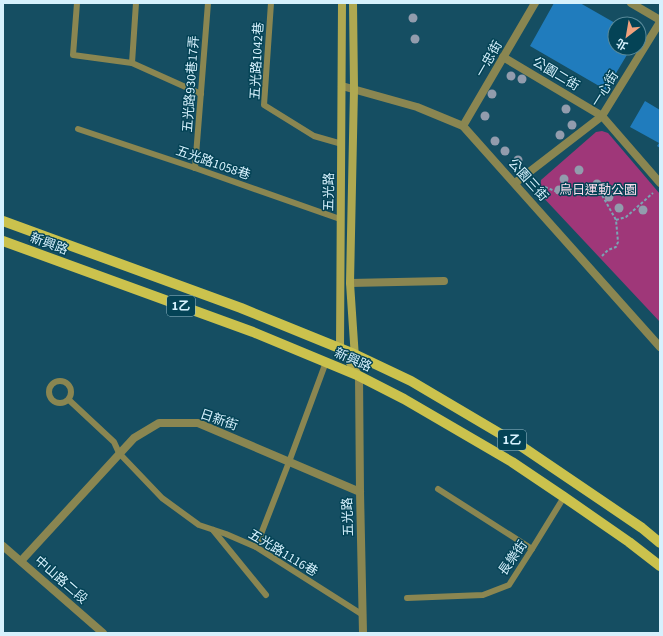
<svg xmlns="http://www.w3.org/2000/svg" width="663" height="636" font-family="'Source Sans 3','Noto Sans TC',sans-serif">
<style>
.green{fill:#9f3779}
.building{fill:#207cbd}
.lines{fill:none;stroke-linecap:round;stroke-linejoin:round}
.path{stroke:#7ba4b4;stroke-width:2;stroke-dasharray:3 2;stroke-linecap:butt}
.service{stroke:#8a8651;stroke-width:6}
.minor{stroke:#8a8651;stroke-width:8}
.tertiary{stroke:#8a8651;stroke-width:8}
.secondary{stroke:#afa851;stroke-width:8}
.primary{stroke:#cbc24d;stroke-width:10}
.tree{fill:#929cad}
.labels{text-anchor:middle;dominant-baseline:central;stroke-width:3;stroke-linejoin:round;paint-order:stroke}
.shield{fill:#044356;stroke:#97bdcb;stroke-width:1}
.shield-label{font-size:12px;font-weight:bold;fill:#d6f1fd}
.street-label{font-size:13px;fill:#d6f1fd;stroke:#044356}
.park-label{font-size:13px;fill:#f8dbea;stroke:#044356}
</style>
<rect width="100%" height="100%" fill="#154e62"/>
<polygon class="green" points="602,131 608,133 660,194 660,322 540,194 541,180 596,132"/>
<g class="building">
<polygon points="554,3 580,3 615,23 615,48 631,48 606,90 530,46"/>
<polygon points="645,101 660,110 660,148 657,146 659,143 630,127"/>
</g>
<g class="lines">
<g class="path">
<polyline points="545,187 560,193 580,189 591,190 602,195 616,220 618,242 616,247 608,250 602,256"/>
<polyline points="616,220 626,217 653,193"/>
</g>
<g class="service">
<polyline points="77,3 73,55 132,63"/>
<polyline points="136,3 132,63 201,94"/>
<polyline points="271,3 264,105 314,136 342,144"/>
<polyline points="78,129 195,168 340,219"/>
<polyline points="195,168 208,3"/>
<circle cx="60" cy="392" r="11"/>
<polyline points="69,400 114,442 119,453 162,498 199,525 226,534 256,547 363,615"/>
<polyline points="438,489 532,549"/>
<polyline points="213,530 266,595"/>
<polyline points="256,547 289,462 326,362"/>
<polyline points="407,598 483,595 509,585 532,549 564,497"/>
</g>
<g class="minor">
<polyline points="631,3 660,20"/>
<polyline points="503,57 602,116 660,183"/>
<polyline points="342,86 417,107 463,126 660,347"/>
<polyline points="463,126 535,3"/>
<polyline points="515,183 602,116 660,22"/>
<polyline points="350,283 444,281"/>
<polyline points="359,376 360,492 363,633"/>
<polyline points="21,561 134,438 159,423 198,423 360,492"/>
</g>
<polyline class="tertiary" points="3,546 103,633"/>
<g class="secondary">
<polyline points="342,3 340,348 359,376"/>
<polyline points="353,3 354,89 350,283 355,358"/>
</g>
<g class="primary">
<polyline points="3,221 241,308 354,354 411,381 521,446 642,528 660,543"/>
<polyline points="3,241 253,332 359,376 404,399 512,462 564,497 629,542 660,566"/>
</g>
</g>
<g class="tree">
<circle cx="413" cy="18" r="4.5"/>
<circle cx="415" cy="39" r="4.5"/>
<circle cx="511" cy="76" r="4.5"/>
<circle cx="522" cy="79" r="4.5"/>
<circle cx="492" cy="94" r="4.5"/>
<circle cx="566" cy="109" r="4.5"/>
<circle cx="485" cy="116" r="4.5"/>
<circle cx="572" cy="125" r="4.5"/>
<circle cx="560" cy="135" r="4.5"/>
<circle cx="495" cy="141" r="4.5"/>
<circle cx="505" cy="151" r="4.5"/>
<circle cx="518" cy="160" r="4.5"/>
<circle cx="579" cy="170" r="4.5"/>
<circle cx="564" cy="179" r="4.5"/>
<circle cx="597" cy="184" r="4.5"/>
<circle cx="559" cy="190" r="4.5"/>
<circle cx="609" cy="197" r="4.5"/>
<circle cx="619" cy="208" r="4.5"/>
<circle cx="643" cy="210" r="4.5"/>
</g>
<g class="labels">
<g class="shield">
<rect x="167" y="296" width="28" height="20" rx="3"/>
<rect x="498" y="430" width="28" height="20" rx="3"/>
</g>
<g class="shield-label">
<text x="181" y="306">1乙</text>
<text x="512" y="440">1乙</text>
</g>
<g class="street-label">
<text transform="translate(489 59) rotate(-60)">一忠街</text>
<text transform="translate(257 61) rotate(-87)">五光路1042巷</text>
<text transform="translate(556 74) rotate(31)">公園二街</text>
<text transform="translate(191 84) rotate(-86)">五光路930巷17弄</text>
<text transform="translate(605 89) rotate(-58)">一心街</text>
<text transform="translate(213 163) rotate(19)">五光路1058巷</text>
<text transform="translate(528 180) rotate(48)">公園三街</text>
<text transform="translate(329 192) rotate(-89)">五光路</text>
<text transform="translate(49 244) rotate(20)">新興路</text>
<text transform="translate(353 360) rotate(24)">新興路</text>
<text transform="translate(219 420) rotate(19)">日新街</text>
<text transform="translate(348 517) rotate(-92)">五光路</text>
<text transform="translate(283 553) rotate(31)">五光路1116巷</text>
<text transform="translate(513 558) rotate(-55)">長樂街</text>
<text transform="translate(61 580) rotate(41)">中山路二段</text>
</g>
<g class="park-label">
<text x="598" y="190">烏日運動公園</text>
</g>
</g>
<rect width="663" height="636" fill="none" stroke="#d6f1fd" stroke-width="8"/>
<g transform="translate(627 36) rotate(211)"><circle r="19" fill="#044356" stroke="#588999"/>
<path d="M0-3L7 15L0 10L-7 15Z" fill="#f1a17d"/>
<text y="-6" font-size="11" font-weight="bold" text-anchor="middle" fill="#d6f1fd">北</text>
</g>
</svg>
